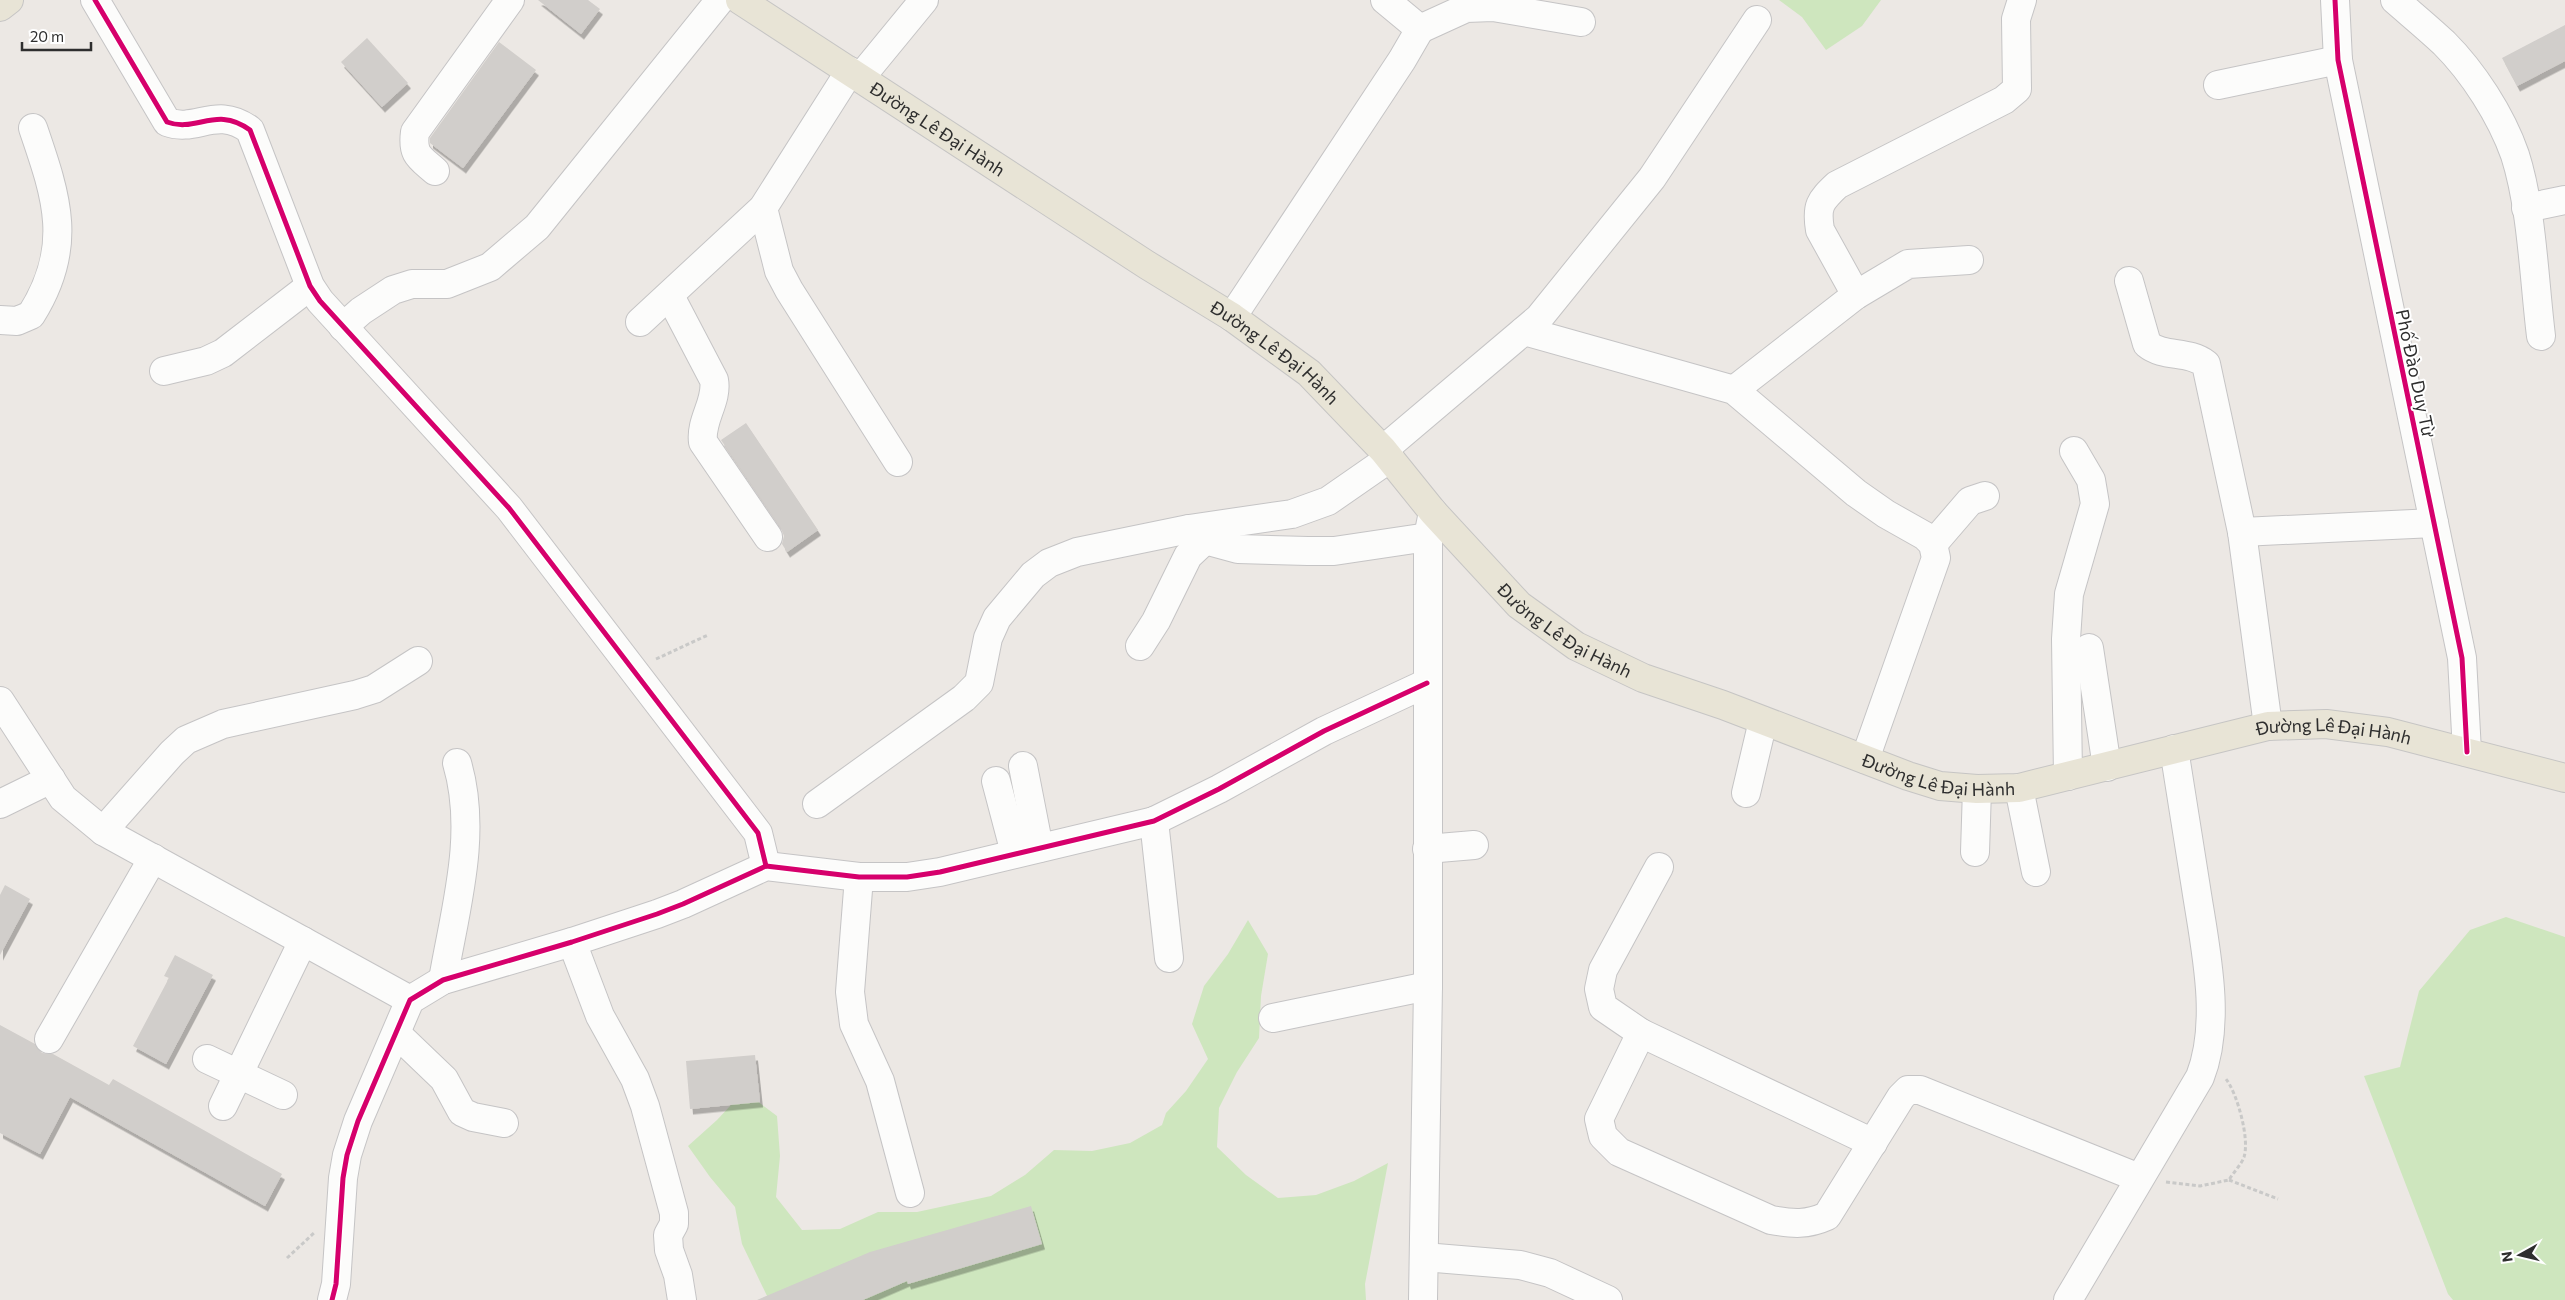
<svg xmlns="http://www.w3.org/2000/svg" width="2565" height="1300" font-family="Commissioner,sans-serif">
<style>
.green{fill:#cee6be}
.building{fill:#d1cecb;filter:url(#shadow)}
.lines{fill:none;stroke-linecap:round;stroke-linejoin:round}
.minor-casing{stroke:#c5c4c5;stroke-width:30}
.major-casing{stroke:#c6c5c4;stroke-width:30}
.path{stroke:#c9c9c8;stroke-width:3;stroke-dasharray:4 2.5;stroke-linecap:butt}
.minor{stroke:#fcfcfb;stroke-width:28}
.major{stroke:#e8e4d6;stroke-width:28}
.cycleway-casing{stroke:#fff;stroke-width:8}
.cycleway{stroke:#d6006c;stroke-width:5}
.labels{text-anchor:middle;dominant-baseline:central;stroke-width:4;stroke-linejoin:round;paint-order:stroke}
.street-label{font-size:18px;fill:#2e2e2e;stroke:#fff}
</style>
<defs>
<filter id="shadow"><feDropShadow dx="3" dy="5.5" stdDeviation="0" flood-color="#0004"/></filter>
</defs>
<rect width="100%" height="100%" fill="#ece8e4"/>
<g class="green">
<polygon points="1779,0 1881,0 1862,26 1826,50 1802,17"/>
<polygon points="2506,917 2565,937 2565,1300 2453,1300 2448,1294 2364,1076 2400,1067 2419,991 2470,930"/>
<polygon points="1248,920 1268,954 1261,996 1259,1038 1237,1072 1219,1108 1217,1147 1246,1175 1278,1198 1316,1195 1354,1181 1388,1163 1365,1284 1366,1300 769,1300 742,1244 735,1207 710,1177 688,1146 717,1120 744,1091 777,1116 780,1156 776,1197 802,1230 840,1229 878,1212 917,1212 991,1196 1025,1175 1054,1150 1092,1151 1130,1143 1162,1125 1166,1113 1186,1091 1208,1059 1192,1024 1204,986 1228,954"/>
</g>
<g class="building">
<polygon points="538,0 588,0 600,9 581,34"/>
<polygon points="2565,25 2565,61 2517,86 2502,58"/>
<polygon points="367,38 408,83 382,107 341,62"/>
<polygon points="499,42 536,70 463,168 430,143 430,138"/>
<polygon points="746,423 818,530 787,552 782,544 784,536 781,528 721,440"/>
<polygon points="5,885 30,899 0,955 0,895"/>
<polygon points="175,955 213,975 166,1064 133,1046 169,978 164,976"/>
<polygon points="0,1025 35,1044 42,1053 53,1054 109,1085 113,1079 282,1174 265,1206 70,1097 40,1154 0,1133"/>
<polygon points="755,1055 760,1102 690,1109 686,1061"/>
<polygon points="1031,1206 1042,1244 908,1284 907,1281 863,1300 757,1300 870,1252"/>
</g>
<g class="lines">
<defs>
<g id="minor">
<path d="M95 0 167 122C197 133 216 105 250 130L310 286 320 301 509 508 758 833 766 866"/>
<polyline points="2335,0 2338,60 2462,658 2467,752"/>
<path d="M2395 0C2411 14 2428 28 2444 43 2473 72 2501 115 2515 155 2532 208 2534 279 2541 336"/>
<polyline points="1420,29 1466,8 1493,7 1581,22"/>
<polyline points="860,78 924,0"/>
<polyline points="2218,85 2338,60"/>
<path d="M435 171C419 157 412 155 415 132L510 0"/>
<polyline points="763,208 779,271 789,290 898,462"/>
<polyline points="2526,208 2565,200"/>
<path d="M2129 281 2147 344C2164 358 2188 350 2206 364L2242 532 2268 726"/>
<path d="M1856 295 1820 230C1816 206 1820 201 1837 185L2004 100 2017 89 2016 19 2022 0"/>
<path d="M670 296 714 380C718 401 700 420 703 442L768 537"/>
<polyline points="1232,317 1402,60 1420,29 1385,0"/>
<path d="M0 320 17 321 31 315C74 247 57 198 33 128"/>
<polyline points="640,322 763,208 850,71"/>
<polyline points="343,327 361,311 393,290 412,284 447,284 490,267 537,227 720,0"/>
<polyline points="1524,331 1734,390 1856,493 1886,514 1925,536 1933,544 1936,558 1865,759"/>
<polyline points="164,371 206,361 223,353 310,286"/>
<polyline points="1734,390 1856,295 1908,264 1969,260"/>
<polyline points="1383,450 1539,318 1652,178 1757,20"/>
<polyline points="1189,529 1292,514 1328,501 1390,458"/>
<polyline points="2242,532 2434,523"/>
<polyline points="1933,544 1970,501 1985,496"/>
<polyline points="1140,646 1156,621 1188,556 1205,540"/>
<polyline points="2089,648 2107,767"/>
<polyline points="0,701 63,798 103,831 410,1000"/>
<polyline points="1023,766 1039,848"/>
<polyline points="2068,776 2066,639 2069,594 2095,504 2091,480 2074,451"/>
<polyline points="996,781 1015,853"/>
<polyline points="2019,788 2036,872"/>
<polyline points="1746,793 1763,721"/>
<polyline points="0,804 51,779"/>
<polyline points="817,804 964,698 979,683 988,638 997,618 1033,575 1049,563 1077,552 1189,529 1205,540 1238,549 1308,551 1334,551 1428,537"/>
<polyline points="1154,821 1169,958"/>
<polyline points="103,831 172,753 186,740 223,724 355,695 374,689 418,661"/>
<polyline points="1427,849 1474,845"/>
<polyline points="1975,852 1977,789"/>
<path d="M1659 867 1603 970 1599 989 1603 1007 1641 1033 1599 1119 1603 1136 1619 1152 1771 1220C1793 1224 1807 1225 1827 1216L1901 1097 1908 1090H1920L2139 1178"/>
<polyline points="859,877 850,992 854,1024 880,1081 910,1193"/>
<polyline points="572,942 600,1016 635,1079 645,1106 674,1213 674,1224 668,1235 669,1250 678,1275 682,1300"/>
<path d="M443 980C455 909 478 834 457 763"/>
<polyline points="1273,1018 1428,986"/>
<polyline points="1641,1033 1873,1143"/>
<polyline points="397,1034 444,1079 462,1112 473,1117 504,1123"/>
<polyline points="49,1039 153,858"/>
<polyline points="207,1059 283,1095"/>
<polyline points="223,1106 303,941"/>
<polyline points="1424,1257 1520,1265 1550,1273 1608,1300"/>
<polyline points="332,1300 336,1284 343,1178 347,1155 358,1121 410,1000 443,980 572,942 657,914 683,904 766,866 859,877 907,877 940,872 1154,821 1219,789 1324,731 1427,683"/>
<polyline points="1423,1300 1428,986 1428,537 1433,512"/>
<path d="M2068 1300 2200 1077C2222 1021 2205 947 2196 888 2189 842 2181 795 2174 749"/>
</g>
<g id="major">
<path id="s1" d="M740 0 1147 265 1232 317 1309 373 1383 450 1433 512 1519 605 1576 646 1643 678 1723 705 1908 776 1940 786 1977 789 2019 788 2268 726 2326 724 2388 732 2565 778"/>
<polyline points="0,7 9,0"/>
</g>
</defs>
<use href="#minor" class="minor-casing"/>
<use href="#major" class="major-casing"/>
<g class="path">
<polyline points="656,659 708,635"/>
<polyline points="2229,1180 2278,1199"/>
<path d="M2166 1182 2200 1186 2229 1180C2233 1173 2241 1165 2244 1157 2250 1139 2237 1093 2226 1079"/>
<polyline points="287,1258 314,1233"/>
</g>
<use href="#minor" class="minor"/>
<use href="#major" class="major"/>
<defs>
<g id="cycleway">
<path d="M95 0 167 122C197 133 216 105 250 130L310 286 320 301 509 508 758 833 766 866"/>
<polyline points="2335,0 2338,60 2462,658 2467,752"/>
<polyline points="332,1300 336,1284 343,1178 347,1155 358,1121 410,1000 443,980 572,942 657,914 683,904 766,866 859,877 907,877 940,872 1154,821 1219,789 1324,731 1427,683"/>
</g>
</defs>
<use href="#cycleway" class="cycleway-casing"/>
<use href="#cycleway" class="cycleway"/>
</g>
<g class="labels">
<g class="street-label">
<text stroke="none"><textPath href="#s1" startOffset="236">Đường Lê Đại Hành</textPath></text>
<text stroke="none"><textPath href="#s1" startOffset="641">Đường Lê Đại Hành</textPath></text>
<text transform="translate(2416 373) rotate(78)">Phố Đào Duy Từ</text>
<text stroke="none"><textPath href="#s1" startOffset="1046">Đường Lê Đại Hành</textPath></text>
<text stroke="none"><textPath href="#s1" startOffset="1856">Đường Lê Đại Hành</textPath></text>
<text stroke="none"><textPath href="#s1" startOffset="1451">Đường Lê Đại Hành</textPath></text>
</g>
</g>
<g transform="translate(2520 1255) rotate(262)" stroke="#ffffff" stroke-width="4" paint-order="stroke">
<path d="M0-4L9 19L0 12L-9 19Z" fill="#2e2e2e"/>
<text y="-8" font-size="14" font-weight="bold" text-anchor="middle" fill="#2e2e2e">N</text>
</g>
<path d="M22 42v8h69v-8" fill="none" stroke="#2e2e2e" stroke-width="2.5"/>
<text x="30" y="42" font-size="15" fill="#2e2e2e" stroke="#ffffff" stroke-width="4" paint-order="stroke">20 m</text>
</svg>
